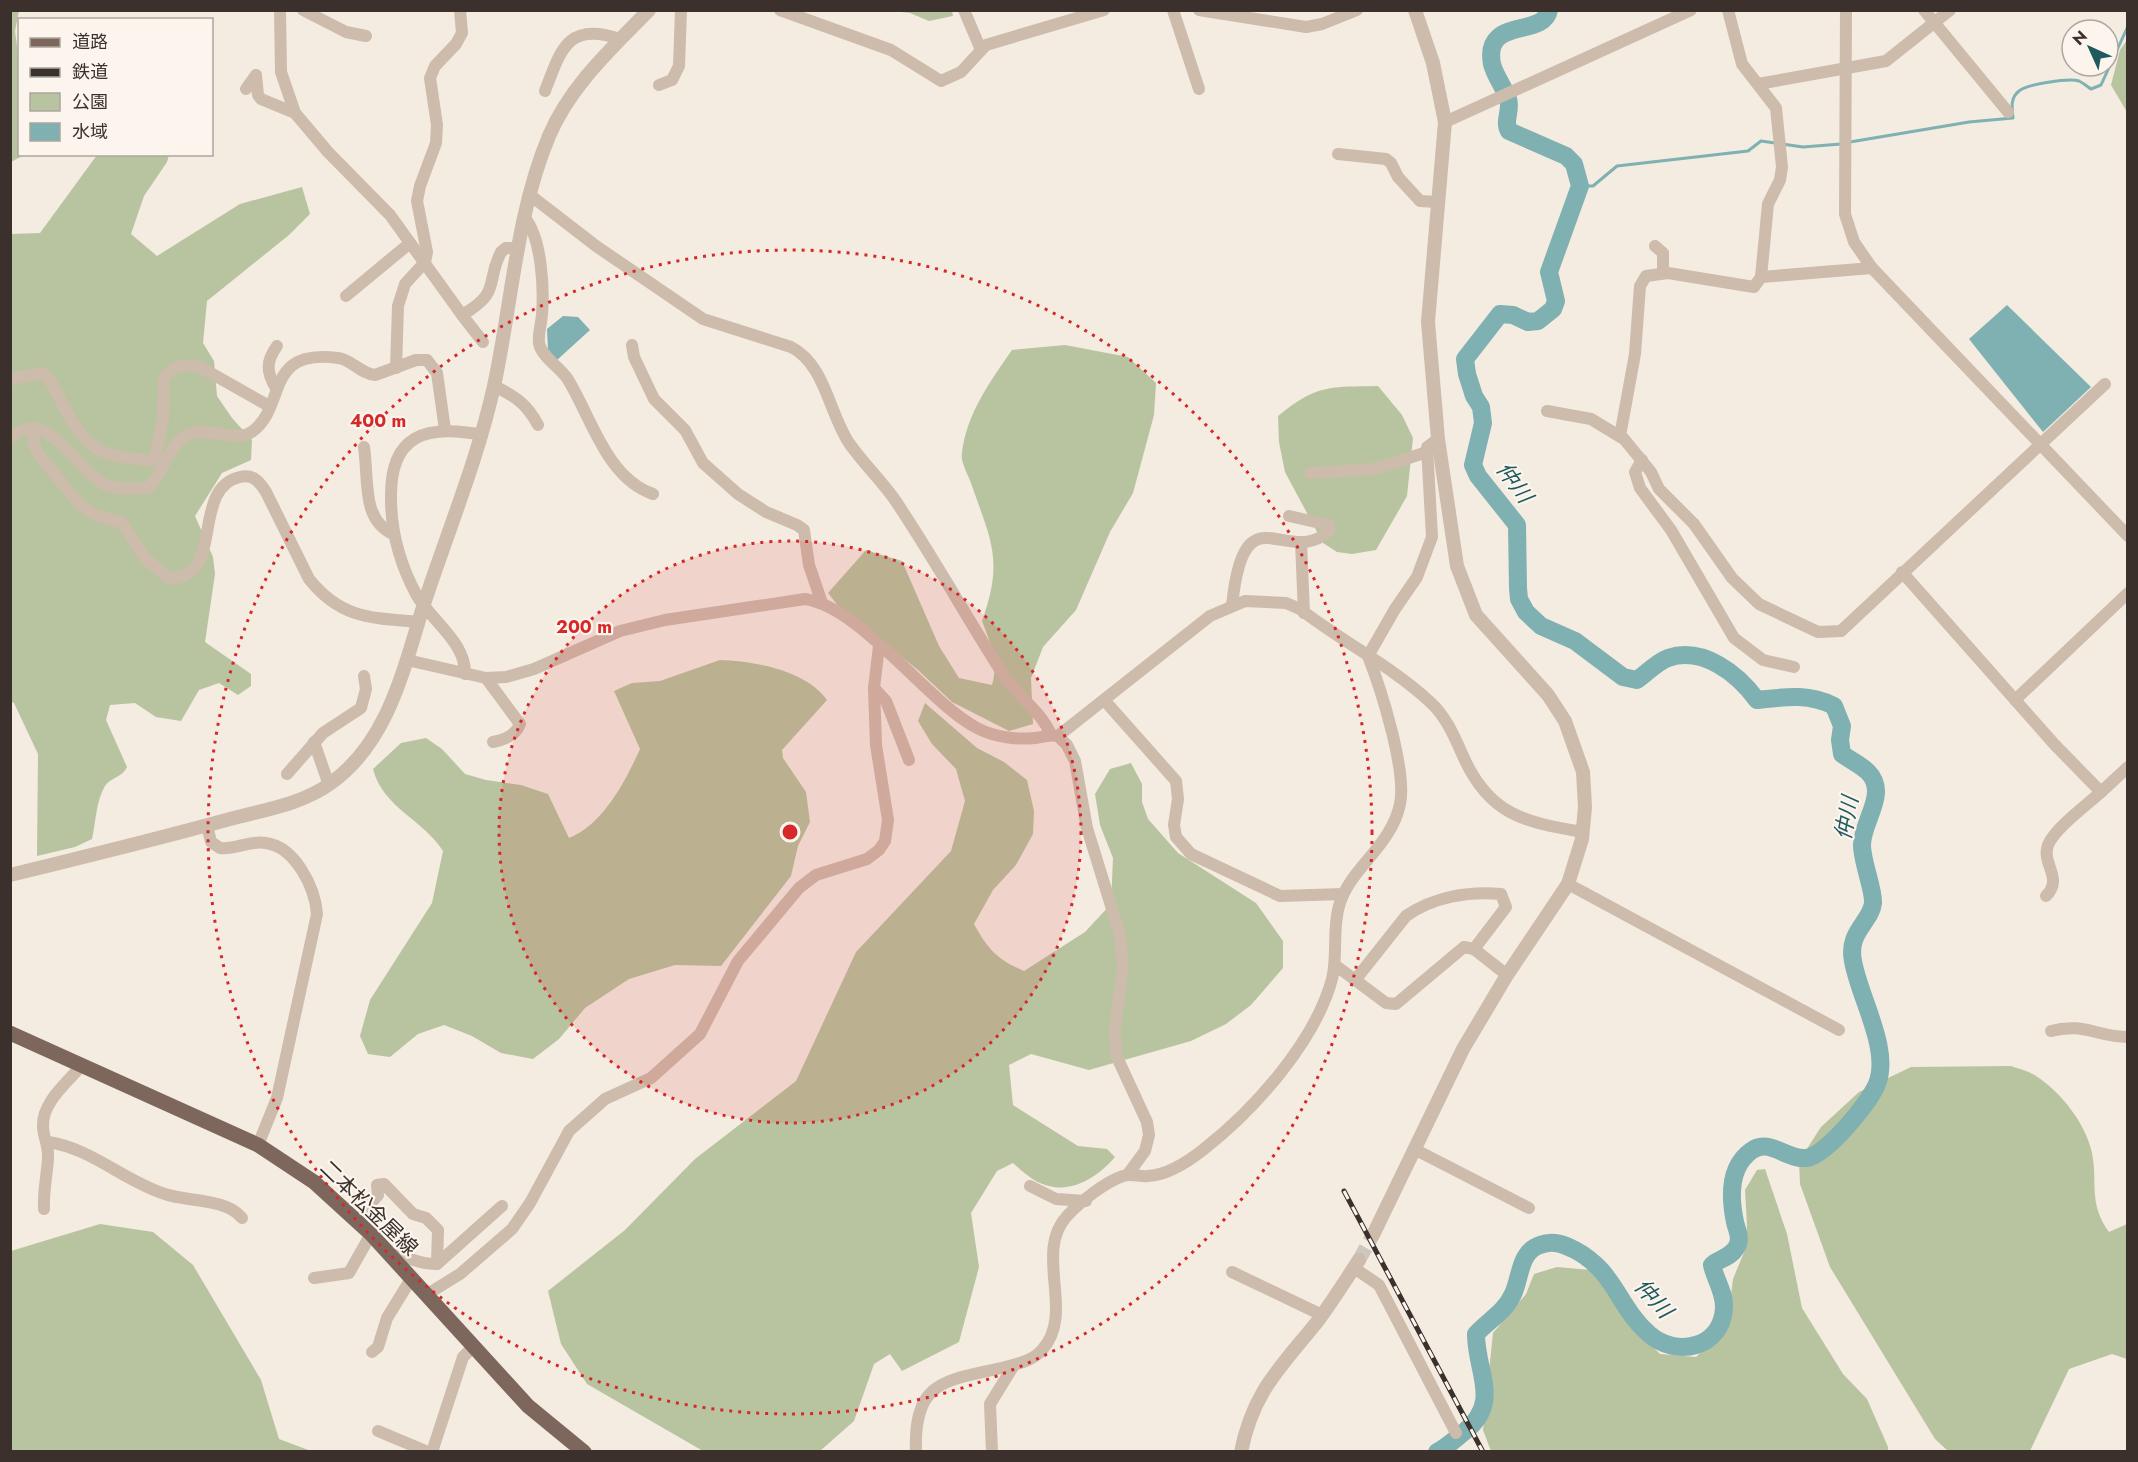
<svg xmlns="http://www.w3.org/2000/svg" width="2138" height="1462" font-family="Jost,'Noto Sans JP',sans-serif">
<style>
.green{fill:#b8c4a0}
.water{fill:#7fb0b2}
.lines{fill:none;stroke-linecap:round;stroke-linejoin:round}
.stream{stroke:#7fb0b2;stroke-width:3}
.river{stroke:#7fb0b2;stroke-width:18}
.tertiary-tunnel{stroke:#cfc6bd;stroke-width:14;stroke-dasharray:14 7;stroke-linecap:butt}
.minor{stroke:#cdbbac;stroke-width:12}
.tertiary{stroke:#cdbbac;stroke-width:14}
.primary{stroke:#7d675c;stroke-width:15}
.rail-casing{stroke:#3b302b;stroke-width:5}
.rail{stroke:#fbf5ee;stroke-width:3;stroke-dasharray:9;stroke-linecap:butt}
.ring{fill:none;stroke:#d62828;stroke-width:3;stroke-dasharray:3 6}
.labels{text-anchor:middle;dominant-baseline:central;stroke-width:4.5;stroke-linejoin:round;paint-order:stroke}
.street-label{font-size:21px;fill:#3b302b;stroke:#fbf5ee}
.water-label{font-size:22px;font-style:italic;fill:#1f5a5e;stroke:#fbf5ee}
.centre{fill:#d62828;stroke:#fbf5ee;stroke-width:3}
.ring-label{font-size:18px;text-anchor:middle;font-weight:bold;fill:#d62828;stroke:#fbf5ee;stroke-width:4.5;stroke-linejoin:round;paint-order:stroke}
</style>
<rect width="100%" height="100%" fill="#f4ebe1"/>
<g class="green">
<polygon points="11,10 19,11 15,31 20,67 20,154 24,155 11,162"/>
<polygon points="893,11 952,11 953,16 929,21 910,13"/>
<polygon points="2127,40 2127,112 2111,85 2120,50"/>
<path d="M97 155H169L167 162 144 196 131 234 157 256 240 204 302 187 310 214 289 235 207 301 203 343 214 361 217 396 232 418 252 440 251 460 222 473 195 516 213 557 215 574 205 642 251 674V686L238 695 219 683 199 690 181 721 156 717 135 703 110 705 106 720 127 767C123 777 111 777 105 786 96 801 96 821 92 839L75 847 37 856 38 754 14 703 10 701V234L40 233Z"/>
<path d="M1065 345 1128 357 1156 383 1154 415 1133 493 1110 532 1076 610 1043 647 1031 678 1033 724 1009 731 952 702 918 670 839 607 828 593 866 550 902 561 939 646 959 678 992 685C999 662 990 642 982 621 1004 560 991 541 971 483 968 475 960 461 962 453 966 415 991 380 1012 350Z"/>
<path d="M1378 386 1402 415 1413 438 1407 496 1376 550 1352 554 1337 552 1323 543 1285 472 1279 442 1278 416C1317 384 1330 387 1378 386Z"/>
<path d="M720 660C753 661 806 670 827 700L782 750 783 758 806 792 810 822 798 846 791 876 721 966 675 965 629 979 585 1008 559 1039 533 1059 501 1053 472 1036 444 1025 418 1034 390 1057 368 1054 360 1036 370 1000 432 903 443 851C423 819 383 808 373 769L401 743 426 738 442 749 465 774 486 780 521 785 548 794 569 838C603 825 626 780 640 749L614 691 632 683 660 681Z"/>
<path d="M925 703 977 748 1004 762 1027 780 1034 811 1033 834 1016 865 993 890 974 924C988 949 996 959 1024 971L1085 932 1111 904 1113 858 1100 825 1095 794 1110 769 1131 763 1142 784V802L1148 819 1178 853 1256 903 1283 941V968L1251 1005 1226 1024 1191 1041 1089 1070 1031 1054 1009 1065 1013 1105 1078 1146 1107 1149 1115 1157C1097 1178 1069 1196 1040 1183 1031 1179 1021 1170 1013 1163L997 1171 971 1213 979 1267 959 1342 902 1371 890 1354 874 1364 854 1421 820 1451H703L587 1384 561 1344 548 1291 625 1230 695 1159 796 1081 856 952 951 851 965 801 956 769 932 744 918 721Z"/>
<path d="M2011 1066C2019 1069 2029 1071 2036 1076 2061 1092 2086 1124 2092 1153 2098 1184 2088 1203 2109 1232L2127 1224V1359L2112 1354 2069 1369 2030 1451H1948L1935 1439 1830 1267 1800 1184 1799 1161 1821 1127 1859 1092 1911 1067Z"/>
<polygon points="1765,1169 1787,1234 1802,1308 1843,1374 1867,1399 1888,1447 1888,1451 1491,1451 1483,1430 1493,1333 1526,1294 1534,1274 1557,1267 1591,1270 1610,1284 1629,1323 1660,1354 1696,1357 1727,1327 1733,1279 1745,1250 1747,1225 1745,1190 1757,1170"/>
<polygon points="100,1224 153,1232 193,1265 261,1380 279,1439 311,1451 11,1451 11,1251"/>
</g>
<g class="water">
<polygon points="2007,305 2091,387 2043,432 1969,339"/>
<polygon points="563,316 578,317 590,330 557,360 548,350 547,329"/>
</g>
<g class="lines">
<g class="stream">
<path d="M1850 142 1969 122 2013 118C2012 108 2010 98 2019 91 2027 84 2069 78 2079 81 2083 83 2088 87 2091 89L2101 85 2128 26"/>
<polyline points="1782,144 1803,147 1841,144"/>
<polyline points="1580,186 1593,186 1617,166 1748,151 1761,141 1775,143"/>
</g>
<path class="river" d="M1437 1452C1447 1447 1455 1439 1464 1432 1502 1402 1476 1373 1476 1334 1489 1320 1505 1312 1513 1294 1521 1277 1519 1252 1540 1245 1553 1240 1563 1244 1575 1250 1615 1271 1618 1307 1649 1334 1676 1358 1722 1348 1724 1308 1725 1293 1715 1279 1712 1265 1718 1259 1730 1258 1736 1248 1742 1239 1737 1231 1735 1222 1730 1198 1729 1167 1751 1151 1769 1137 1786 1160 1806 1158 1826 1156 1869 1103 1877 1084 1891 1049 1859 997 1853 961 1847 932 1871 922 1873 903 1874 890 1862 862 1862 845 1862 821 1889 793 1868 772 1861 765 1850 760 1842 754L1840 740 1842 726 1834 706C1808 693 1785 697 1757 700 1738 674 1703 646 1668 658 1657 662 1647 673 1637 680L1623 677 1575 641 1541 626 1526 612 1519 599 1518 588 1517 525 1478 476 1473 465 1483 423 1481 407 1474 396 1467 374 1465 359 1500 314 1513 315 1528 322 1538 321 1553 309 1556 301 1549 272 1580 186 1574 164 1566 156 1509 131C1503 121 1512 110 1508 99 1504 87 1495 76 1492 64 1483 16 1544 38 1549 10"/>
<polyline class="tertiary-tunnel" points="1359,1260 1373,1235"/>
<g class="minor">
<path d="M280 10 281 72 295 113 328 152 390 215 462 315C502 292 485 283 501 252L506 248H519"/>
<polyline points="303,10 346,32 366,36"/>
<polyline points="780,10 891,50 941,81 961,72 986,45 1104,10"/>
<polyline points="964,10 981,50"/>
<polyline points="1173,10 1199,89"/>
<polyline points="1199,10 1306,27 1322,24 1357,10"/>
<polyline points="1846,10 1845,214 1854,242 1872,268 2128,536"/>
<polyline points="1924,10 2008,112"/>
<polyline points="1758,84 1886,61 1950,10"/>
<polyline points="659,85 672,80 679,66 681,10"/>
<polyline points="246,89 256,75 258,95 261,99 295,113"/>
<path d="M545 91C561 49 568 21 620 39"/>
<polyline points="1445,122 1691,10"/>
<polyline points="1338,154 1386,159 1391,163 1398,177 1420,201 1437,202"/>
<path d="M530 195 596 246 703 319 791 347C825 364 829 413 849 443 863 463 881 480 895 500 934 558 968 620 1006 679 1020 698 1042 713 1051 735"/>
<path d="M525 218C542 239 544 289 542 315 541 325 538 334 539 343 541 356 559 367 567 378 591 416 606 478 653 494"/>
<polyline points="1655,246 1663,253 1663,273"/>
<polyline points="1761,277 1872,268"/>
<polyline points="346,296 410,243"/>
<polyline points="462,315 483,342"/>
<polyline points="632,345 634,357 654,399 685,430 703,463 738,494 766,512 797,525 804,530 809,565 822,603"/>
<polyline points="396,368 398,306 405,284 425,262 427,252 417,201 420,186 436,143 437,125 430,78 435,66 456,44 462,33 460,10"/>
<path d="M10 379 43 373C54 382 58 397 65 409 92 460 110 455 161 462"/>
<path d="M494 386C515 396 527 404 538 425"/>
<path d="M276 388C266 372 266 361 277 346"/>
<polyline points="1547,411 1591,419 1624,439 1651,472 1659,489 1694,524 1732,578 1759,604 1818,632 1841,631 2105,384"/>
<path d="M34 428 33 442 39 455 80 505 96 515 122 523 145 558 168 578C179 579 190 575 197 565 213 541 202 485 240 477 253 474 259 481 266 492L309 579C341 619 372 618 419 622"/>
<polyline points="1620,436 1635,354 1640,286 1646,276 1668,273 1754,287 1761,277 1768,204 1780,180 1782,167 1776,108 1742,64 1728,10"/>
<path d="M10 437C17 433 25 428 32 428 58 429 81 471 102 483 114 490 134 489 148 488 165 473 167 443 190 434 209 426 236 444 253 431 287 405 264 348 338 358 351 359 361 374 375 375L416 360H427L437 373 445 430"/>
<path d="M364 447C369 480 361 519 393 534"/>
<polyline points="1642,460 1635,472 1640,488 1671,530 1734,638 1763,660 1794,667"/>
<path d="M154 461 163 419 164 378C173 365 185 364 200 367L269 406"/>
<polyline points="1310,473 1375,469 1427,452"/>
<polyline points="1301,542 1304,613"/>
<polyline points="1902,572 2055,745 2101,792 2128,767"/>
<path d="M1232 606C1244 485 1287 571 1330 530L1329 525 1289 516"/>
<path d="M407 660 486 678 506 677 534 669 620 631 665 620 805 599C861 607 926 701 977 728 994 737 1016 740 1035 738 1043 737 1050 734 1058 736L1210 616 1245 601 1286 603 1300 609C1341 641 1393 667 1430 702 1446 716 1455 738 1463 756 1489 815 1524 822 1583 832"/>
<path d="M465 674C466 642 431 621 416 594 400 564 391 533 391 498 390 435 425 424 482 435"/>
<path d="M486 678 520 724C516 735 504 740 493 742"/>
<polyline points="874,688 886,701 909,760"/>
<polyline points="2015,700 2128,593"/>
<polyline points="1105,701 1176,781 1178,799 1174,825 1176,837 1191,854 1280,896 1343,894"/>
<polyline points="1058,736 1067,745 1075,761 1087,828 1120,935 1123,968 1115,1027 1116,1055 1147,1122 1149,1135 1145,1151 1128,1174"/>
<polyline points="314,742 329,785"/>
<polyline points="287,774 323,733 361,708 366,689 364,676"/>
<path d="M207 825 211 842 220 848C235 850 250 840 266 843 295 847 315 887 317 914L277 1098 258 1145"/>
<polyline points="1568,884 1839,1030"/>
<path d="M2046 896C2064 878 2041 864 2048 845 2054 829 2088 804 2101 792"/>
<polyline points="1335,965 1386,1003 1396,1004 1464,947 1474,949 1507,975"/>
<path d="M1356 979 1406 916C1433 897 1468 891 1501 894L1506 907 1474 949"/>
<path d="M2051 1031C2084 1022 2097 1037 2128 1037"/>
<path d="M48 1142C91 1148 124 1181 165 1194 187 1202 226 1198 242 1218"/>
<polyline points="1414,1149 1529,1208"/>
<polyline points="1030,1186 1056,1199 1086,1201"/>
<path d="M44 1209C43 1191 47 1176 48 1158 49 1146 43 1137 43 1126 42 1102 68 1082 82 1065"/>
<polyline points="368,1232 371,1203 378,1195 377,1185 384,1184 413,1214 426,1218 438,1230 437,1264"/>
<path d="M388 1254C408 1255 417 1265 437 1264L502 1206"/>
<polyline points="1354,1268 1379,1285 1456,1433"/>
<polyline points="1232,1272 1322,1315"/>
<polyline points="314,1278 349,1273 371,1234"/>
<polyline points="426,1295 460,1274 512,1229 530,1203 569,1131 605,1099 651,1078 700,1034 738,961 799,888 816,875 867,859 879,850 885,841 888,820 876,745 874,688 879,646"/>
<polyline points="372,1352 378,1347 387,1318 411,1279"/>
<polyline points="378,1431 428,1452"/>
<polyline points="432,1452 463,1357 473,1347"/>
<path d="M916 1452C913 1376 950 1381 1009 1366 1021 1363 1033 1360 1042 1350 1076 1313 1033 1253 1067 1216 1080 1202 1105 1182 1123 1176 1131 1173 1140 1177 1148 1176 1169 1175 1189 1161 1204 1149 1254 1110 1315 1042 1332 979 1338 956 1332 930 1339 906 1347 877 1373 858 1388 833 1393 825 1398 814 1400 804 1407 771 1381 689 1368 656L1395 609 1417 577 1432 537 1427 447 1438 439"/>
<polyline points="992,1452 990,1404 1014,1365"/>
</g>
<g class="tertiary">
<path d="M10 875C84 857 157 839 230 819 263 810 303 804 331 783 388 742 403 671 423 607 447 533 477 462 494 386 512 303 516 215 549 136 570 86 612 48 649 10"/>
<polyline points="1373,1235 1463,1049 1507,975 1568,884 1582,839 1585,807 1583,772 1565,721 1548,695 1476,615 1457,566 1438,439 1428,322 1445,122 1433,63 1415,10"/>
<path d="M1241 1452C1253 1391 1281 1367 1317 1322 1332 1302 1345 1281 1359 1260"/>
</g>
<polyline class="primary" points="10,1033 258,1145 314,1182 371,1234 528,1406 584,1452"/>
<defs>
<polyline id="rail" points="1344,1191 1483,1452"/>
</defs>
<use href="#rail" class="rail-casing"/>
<use href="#rail" class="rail"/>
</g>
<circle cx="790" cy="832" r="291" fill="#d62828" fill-opacity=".12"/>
<g class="ring">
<circle cx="790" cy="832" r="291"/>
<circle cx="790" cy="832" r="582"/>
</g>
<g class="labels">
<g class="street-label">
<text transform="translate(369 1208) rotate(44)">二本松金屋線</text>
</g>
<g class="water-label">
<text transform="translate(1515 482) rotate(54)">仲川</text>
<text transform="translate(1846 818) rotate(-80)">仲川</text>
<text transform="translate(1654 1298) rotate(48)">仲川</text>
</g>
</g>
<circle cx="790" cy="832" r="9" class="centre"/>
<g class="ring-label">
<text x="378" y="427">400 m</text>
<text x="584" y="633">200 m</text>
</g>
<rect width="2138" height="1462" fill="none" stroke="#3b302b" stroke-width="24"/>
<rect x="18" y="18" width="195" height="138" fill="#fbf5ee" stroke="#aea6a0" stroke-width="1.5"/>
<rect x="30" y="38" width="30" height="9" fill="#7d675c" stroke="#aea6a0" stroke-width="1.5"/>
<text x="72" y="48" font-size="18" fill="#3b302b">道路</text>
<rect x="30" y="68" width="30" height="9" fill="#3b302b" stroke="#aea6a0" stroke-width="1.5"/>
<text x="72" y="78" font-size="18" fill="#3b302b">鉄道</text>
<rect x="30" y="93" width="30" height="18" fill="#b8c4a0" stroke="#aea6a0" stroke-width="1.5"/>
<text x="72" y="108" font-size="18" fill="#3b302b">公園</text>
<rect x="30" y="123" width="30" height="18" fill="#7fb0b2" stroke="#aea6a0" stroke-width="1.5"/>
<text x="72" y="138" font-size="18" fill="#3b302b">水域</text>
<g transform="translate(2090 48) rotate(315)"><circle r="28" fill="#fbf5ee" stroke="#aea6a0" stroke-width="1.5"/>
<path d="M0-4.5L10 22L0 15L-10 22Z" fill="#1f5a5e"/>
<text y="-9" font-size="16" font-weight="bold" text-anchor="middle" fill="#3b302b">N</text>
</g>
</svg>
